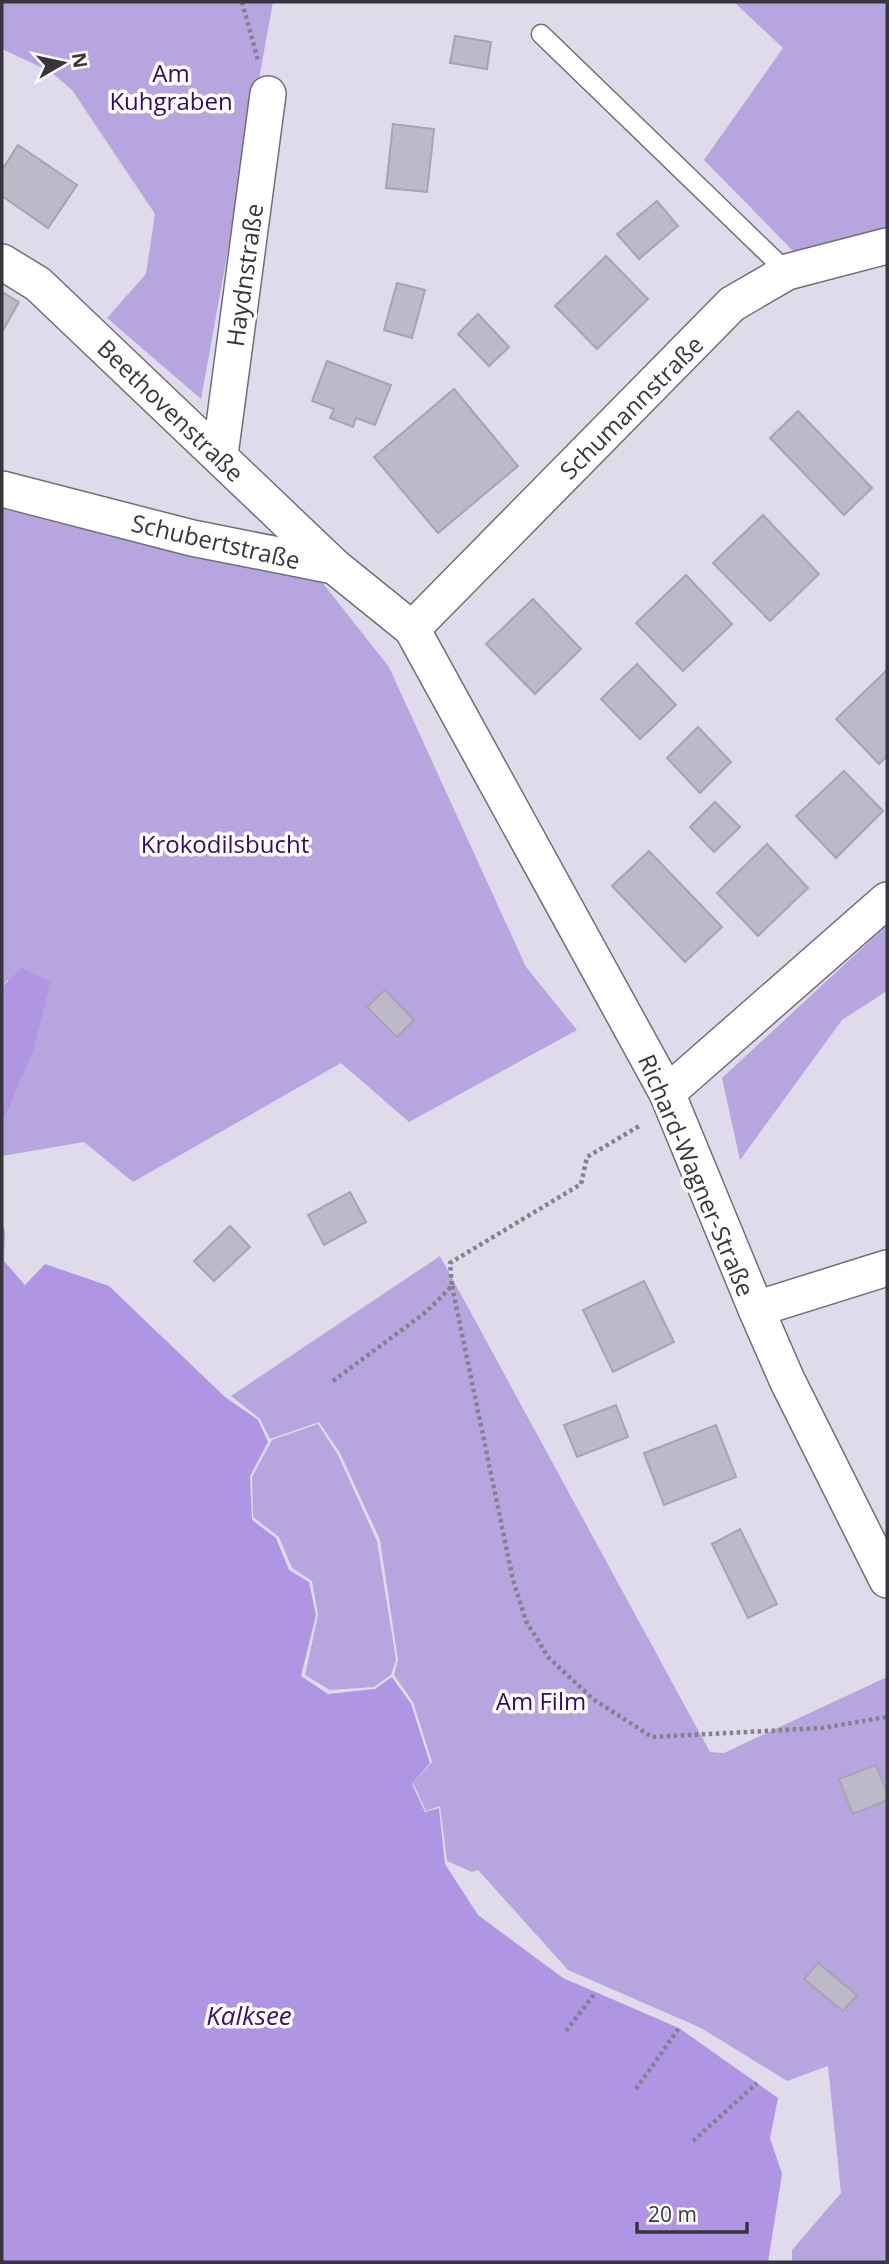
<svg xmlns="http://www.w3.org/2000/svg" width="889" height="2264" font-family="'Open Sans',sans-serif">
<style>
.green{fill:#b7a5df}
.water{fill:#af95e4}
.building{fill:#beb9c8;stroke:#a7a3b1;stroke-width:2}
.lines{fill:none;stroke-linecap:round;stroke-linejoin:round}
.lane-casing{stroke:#716d7b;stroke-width:21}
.street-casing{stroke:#716d7b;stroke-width:38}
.path{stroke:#84818c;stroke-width:4.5;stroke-dasharray:3.5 3.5;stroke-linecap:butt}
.lane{stroke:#fff;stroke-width:18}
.street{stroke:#fff;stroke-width:35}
.labels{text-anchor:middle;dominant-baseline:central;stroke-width:7;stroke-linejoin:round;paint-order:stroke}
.park-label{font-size:24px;fill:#390968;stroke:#fff}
.street-label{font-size:24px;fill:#37363c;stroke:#fff}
.water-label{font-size:26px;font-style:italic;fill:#3d116e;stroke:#fff}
</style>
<rect width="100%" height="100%" fill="#e0dbeb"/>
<g class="green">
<polygon points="2,2 273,2 201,399 107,318 146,274 155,214 72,90 51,72 2,49"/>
<polygon points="734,2 887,2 887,229 795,253 704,160 783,48"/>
<polygon points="2,487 310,567 389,667 526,967 577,1030 409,1122 341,1063 133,1182 84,1142 2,1156 2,1124 32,1051 8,980 2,987"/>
<polygon points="887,925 887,991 842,1020 740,1160 722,1078"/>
<polygon points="440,1256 710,1752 724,1753 887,1677 887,2262 792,2262 792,2250 841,2193 828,2066 787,2081 701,2028 568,1970 478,1870 472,1872 447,1861 440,1806 426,1811 413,1783 432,1762 413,1702 394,1675 398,1660 380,1540 340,1453 319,1422 270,1439 260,1419 231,1396"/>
<polygon points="318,1424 338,1455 377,1541 396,1660 391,1675 374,1687 330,1690 305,1675 318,1615 312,1581 292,1568 279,1537 253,1517 252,1477 272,1440"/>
</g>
<g class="water">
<polygon points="22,968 51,982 33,1051 2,1124 2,987"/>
<polygon points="2,1221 5,1232 4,1261 25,1285 45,1264 109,1286 225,1397 258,1420 268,1442 250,1476 252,1520 276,1538 289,1570 309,1582 316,1615 301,1676 328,1694 375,1689 392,1677 411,1704 430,1763 412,1784 425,1812 439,1808 445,1864 478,1915 563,1978 679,2028 778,2098 770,2138 782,2174 768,2262 2,2262"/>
</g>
<g class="building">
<polygon points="455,36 491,42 487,69 450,63"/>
<polygon points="393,124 434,129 427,192 386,188"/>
<polygon points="18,145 77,185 48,228 2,196 2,170"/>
<polygon points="657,201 678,226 639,259 617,234"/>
<polygon points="606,256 648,299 597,349 555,306"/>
<polygon points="397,283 425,290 412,338 384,330"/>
<polygon points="2,292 19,302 2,332"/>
<polygon points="478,314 509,347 489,366 458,334"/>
<polygon points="327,361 391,385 375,425 356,418 353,427 330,418 334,409 312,401"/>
<polygon points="454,389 518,466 438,533 374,457"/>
<polygon points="798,411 872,488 844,515 770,438"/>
<polygon points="763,515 819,574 770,621 713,563"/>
<polygon points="686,575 732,624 683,671 636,623"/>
<polygon points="533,599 581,649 535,694 486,644"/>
<polygon points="637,664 676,705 640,739 601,699"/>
<polygon points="887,670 887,756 879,764 836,719"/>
<polygon points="698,727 731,762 700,793 667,758"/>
<polygon points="844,771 883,811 836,858 796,816"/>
<polygon points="715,802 740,827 714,852 690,827"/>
<polygon points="767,844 808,888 758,936 717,893"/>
<polygon points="649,851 722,927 685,962 612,886"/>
<polygon points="385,990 414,1020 397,1037 367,1007"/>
<polygon points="350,1192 366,1222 324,1245 308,1215"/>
<polygon points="230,1226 250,1247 214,1281 194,1261"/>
<polygon points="644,1281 674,1342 613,1372 583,1310"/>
<polygon points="616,1405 628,1437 577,1457 564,1425"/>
<polygon points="716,1425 736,1477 664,1505 644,1453"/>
<polygon points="740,1529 777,1604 748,1618 712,1544"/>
<polygon points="876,1765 887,1793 887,1800 853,1814 839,1779"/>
<polygon points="818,1963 857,1995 843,2011 804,1979"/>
</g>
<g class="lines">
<defs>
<polyline id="lane" points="541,34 787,272"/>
<g id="street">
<polyline points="2,262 38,284 334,566"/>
<polyline points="220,455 268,94"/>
<polyline points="2,489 192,538 334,566 412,629 667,1093 756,1309 787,1380 887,1580"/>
<polyline points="412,629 732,304 787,272 887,246"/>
<polyline points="667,1093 887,900"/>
<polyline points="756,1309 887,1268"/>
</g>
</defs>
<use href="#lane" class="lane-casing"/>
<use href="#street" class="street-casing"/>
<g class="path">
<polyline points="242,2 258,60"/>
<polyline points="452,1286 513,1580 526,1621 548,1657 593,1699 652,1737 822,1728 887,1717"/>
<polyline points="333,1381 426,1312 452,1286 450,1263 581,1184 587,1157 641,1125"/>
<polyline points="566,2031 596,1992"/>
<polyline points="636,2089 679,2028"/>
<polyline points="693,2141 757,2083"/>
</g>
<use href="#lane" class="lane"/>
<use href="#street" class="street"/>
</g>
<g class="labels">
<g class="park-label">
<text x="171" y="72">Am<tspan x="171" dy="28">Kuhgraben</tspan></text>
<text x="225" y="843">Krokodilsbucht</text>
<text x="541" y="1700">Am Film</text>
</g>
<g class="street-label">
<text transform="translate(244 275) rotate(-82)">Haydnstraße</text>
<text transform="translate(631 407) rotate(-45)">Schumannstraße</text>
<text transform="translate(171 410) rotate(44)">Beethovenstraße</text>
<text transform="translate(216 541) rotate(13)">Schubertstraße</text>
<text transform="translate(697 1175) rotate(67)">Richard-Wagner-Straße</text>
</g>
<g class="water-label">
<text x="249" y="2015">Kalksee</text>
</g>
</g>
<rect width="889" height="2264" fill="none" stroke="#37363c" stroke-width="7"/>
<g transform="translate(63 63) rotate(81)" stroke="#ffffff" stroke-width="5" paint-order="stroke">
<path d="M0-5L12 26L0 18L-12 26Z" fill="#37363c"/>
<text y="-10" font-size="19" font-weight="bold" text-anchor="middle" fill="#37363c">N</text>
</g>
<path d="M637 2222v10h110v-10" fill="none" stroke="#37363c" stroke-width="3.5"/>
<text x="648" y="2222" font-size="21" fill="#37363c" stroke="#ffffff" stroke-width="5" paint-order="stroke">20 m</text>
</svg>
